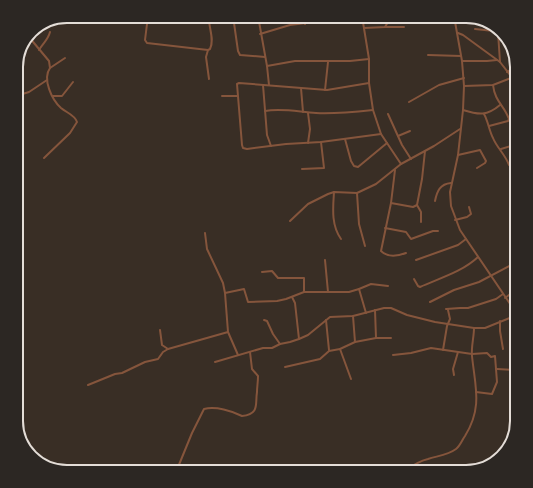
<svg xmlns="http://www.w3.org/2000/svg" width="533" height="488" font-family="'Fira Sans',sans-serif">
<style>
.lines{fill:none;stroke-linecap:round;stroke-linejoin:round}
.street{stroke:#85553c;stroke-width:2}
.rim{fill:none;stroke:#e4ddd7;stroke-width:2}
</style>
<rect width="100%" height="100%" fill="#392e25"/>
<g class="lines">
<g class="street">
<polyline points="148,16 145,40 147,43 208,50"/>
<polyline points="217,16 233,19"/>
<polyline points="233,16 238,51 240,55 265,57"/>
<polyline points="258,16 267,66 269,85"/>
<polyline points="304,16 305,24"/>
<polyline points="362,16 369,59 369,83 373,110 381,134 401,164"/>
<polyline points="454,16 462,61 464,86 463,110 458,155 450,192 451,206 460,230 517,314"/>
<polyline points="385,27 404,27"/>
<polyline points="364,28 385,27 388,22 388,16"/>
<polyline points="475,29 503,32"/>
<polyline points="498,32 500,62"/>
<polyline points="458,33 463,35 500,62 517,84"/>
<polyline points="260,34 290,25 362,16"/>
<path d="M29 37 49 61 50 68C42 79 52 100 61 108 67 113 75 115 77 122L70 133 44 158"/>
<path d="M39 50C43 43 48 40 50 32"/>
<polyline points="428,55 461,56"/>
<polyline points="462,61 487,61 497,60"/>
<polyline points="267,66 295,61 350,61 369,59"/>
<polyline points="50,68 65,58"/>
<polyline points="507,72 517,66"/>
<path d="M209 79 206 57 208 50 210 49C215 39 208 27 209 16"/>
<polyline points="369,83 327,90 239,83 237,84 242,145 243,148 247,149 286,144 321,142 381,134"/>
<polyline points="263,85 267,135 271,146"/>
<polyline points="464,86 493,85 511,78"/>
<polyline points="301,88 303,112"/>
<polyline points="325,90 328,62"/>
<polyline points="16,96 29,92 47,80"/>
<polyline points="53,96 62,96 73,82"/>
<polyline points="222,96 237,96"/>
<polyline points="409,102 439,85 464,78"/>
<path d="M463 110C479 115 487 116 500 105"/>
<path d="M265 111C282 108 299 112 316 113 335 114 354 112 373 110"/>
<polyline points="308,113 310,129 308,143"/>
<polyline points="388,114 402,145 411,159"/>
<path d="M484 114C488 121 489 130 493 138 497 148 505 154 509 165"/>
<path d="M489 126 508 121 509 119C504 105 495 102 493 85"/>
<polyline points="398,136 410,131"/>
<polyline points="345,139 351,161 354,166 358,167 387,143"/>
<polyline points="501,149 517,144"/>
<polyline points="458,155 480,150 486,161 485,163 477,168"/>
<polyline points="302,169 324,168 321,142"/>
<path d="M395 170 391 203 381 251C388 258 398 256 406 253"/>
<path d="M334 192C333 208 331 225 341 239"/>
<polyline points="357,193 359,224 365,246"/>
<path d="M435 201C437 191 440 184 451 183"/>
<polyline points="391,203 413,207 417,205"/>
<polyline points="455,220 467,217 471,214 469,207"/>
<polyline points="290,221 308,204 328,194 334,192 357,193 376,184 401,164 434,146 460,129"/>
<polyline points="421,222 421,212 417,205 422,179 425,151"/>
<polyline points="385,228 406,232 411,239 433,231 438,231"/>
<polyline points="205,233 207,249 223,283 225,293 228,332 238,355"/>
<polyline points="325,260 328,292"/>
<polyline points="416,260 458,245 466,239"/>
<polyline points="262,272 272,271 278,278 304,278 304,292"/>
<path d="M414 279 418 286 420 287C440 278 462 272 478 257"/>
<polyline points="225,293 244,289 248,302 277,301 286,299 304,292 349,292 359,289"/>
<polyline points="292,297 295,303 299,339"/>
<polyline points="505,298 517,289"/>
<polyline points="430,302 454,290 479,282 517,262"/>
<polyline points="446,309 460,308 468,308 496,299 503,294"/>
<polyline points="375,310 376,338"/>
<polyline points="366,313 359,289 371,284 388,286"/>
<polyline points="353,316 355,342"/>
<polyline points="264,320 267,321 273,334 280,344"/>
<polyline points="326,320 329,350"/>
<polyline points="500,321 500,331 503,349"/>
<polyline points="160,330 162,345 168,349 228,332"/>
<polyline points="340,349 351,379"/>
<polyline points="443,350 447,326 450,319 448,310"/>
<polyline points="393,355 411,353 431,348 472,354 487,353 491,357 495,356 497,382 492,394 476,392"/>
<polyline points="514,359 517,358"/>
<polyline points="215,362 263,348 272,348 280,344 290,342 299,339 308,335 330,317 353,316 384,308 391,308 407,315 435,322 474,328 485,328 517,315"/>
<polyline points="285,367 320,359 329,351 340,349 355,342 376,338 391,338"/>
<polyline points="497,369 517,370"/>
<polyline points="454,375 453,369 458,352"/>
<polyline points="88,385 115,374 122,373 145,362 158,359 163,352 168,349"/>
<polyline points="257,467 261,468 263,472"/>
<path d="M176 472 192 433 204 409C216 406 232 411 242 416 260 414 255 404 257 392 257 387 258 382 258 376L252 369 250 352"/>
<path d="M301 472C309 469 319 467 326 472"/>
<path d="M403 472C410 467 419 461 428 459 437 456 448 455 456 449 460 446 462 440 465 436 483 407 475 386 472 356 471 347 474 337 474 328"/>
</g>
</g>
<path d="M0 0H533V488H0ZM67 23H466A44 44 0 0 1 510 67V421A44 44 0 0 1 466 465H67A44 44 0 0 1 23 421V67A44 44 0 0 1 67 23Z" fill="#2c2723" fill-rule="evenodd"/>
<path class="rim" d="M67 23H466A44 44 0 0 1 510 67V421A44 44 0 0 1 466 465H67A44 44 0 0 1 23 421V67A44 44 0 0 1 67 23Z"/>
</svg>
